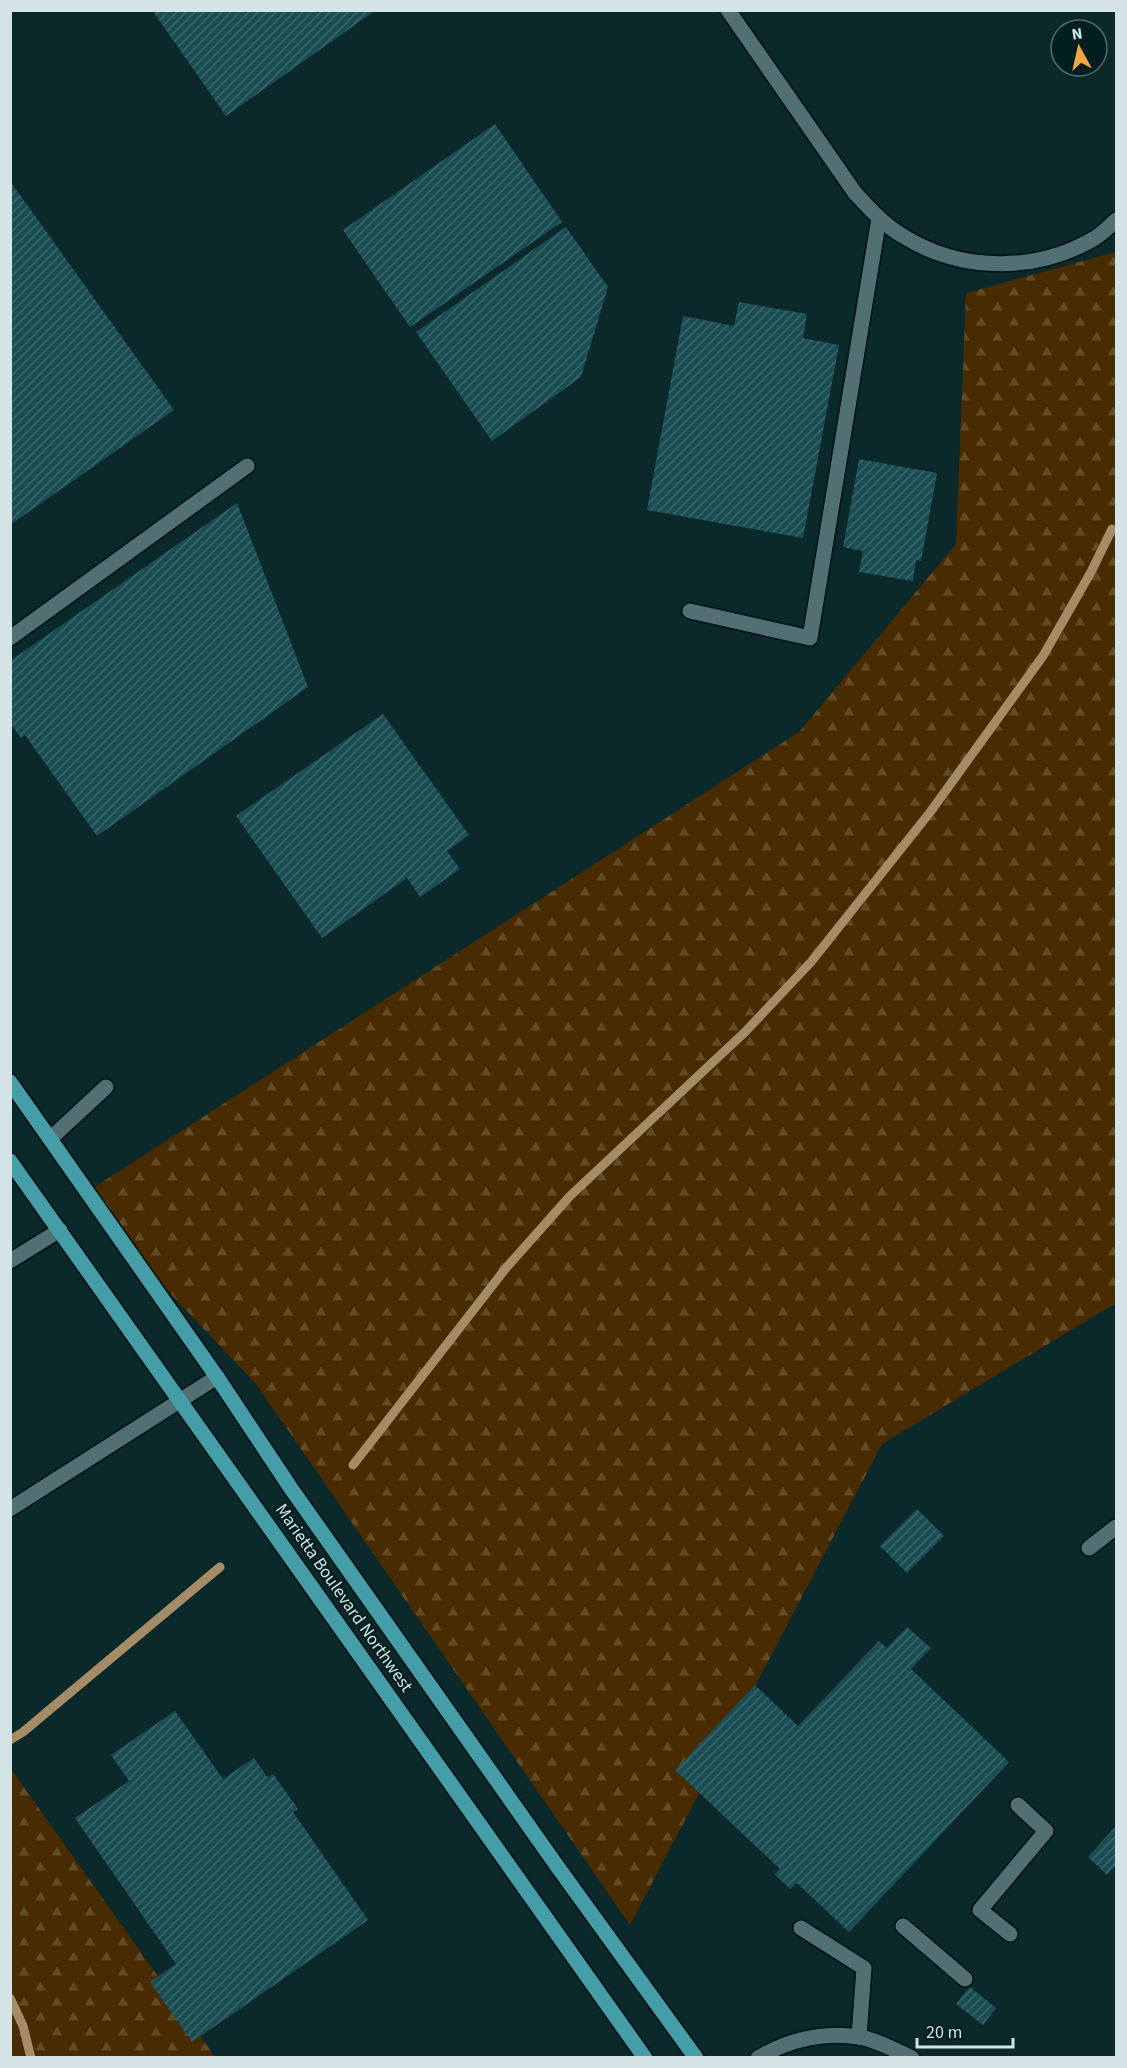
<svg xmlns="http://www.w3.org/2000/svg" width="1127" height="2068" font-family="'Source Sans 3',sans-serif">
<style>
.forest{fill:url(#forest-firs)}
.lines{fill:none;stroke-linecap:round;stroke-linejoin:round}
.stream{stroke:#a68c66;stroke-width:9}
.building{fill:url(#building-hatch)}
.minor-casing{stroke:#001013;stroke-width:18}
.major-casing{stroke:#001013;stroke-width:18}
.minor{stroke:#526f73;stroke-width:15}
.major{stroke:#459da7;stroke-width:15}
.labels{text-anchor:middle;dominant-baseline:central;stroke-width:4.5;stroke-linejoin:round;paint-order:stroke}
.street-label{font-size:18px;fill:#d4e3e5;stroke:#021e21}
</style>
<defs>
<pattern id="forest-firs" width="22" height="20" patternUnits="userSpaceOnUse" patternTransform="scale(1.5)"><rect width="22" height="20" fill="#482b00"/><path d="M5 1l3.5 6h-7zM16 11l3.5 6h-7z" fill="#624a25"/></pattern>
<pattern id="building-hatch" width="6" height="6" patternUnits="userSpaceOnUse" patternTransform="scale(1.5)"><rect width="6" height="6" fill="#1b4e54"/><path d="M-1 1l2-2M0 6l6-6M5 7l2-2" fill="none" stroke="#3b676c"/></pattern>
</defs>
<rect width="100%" height="100%" fill="#0b282b"/>
<g class="forest">
<polygon points="1116,252 1116,1303 882,1444 630,1925 256,1384 79,1197 799,732 956,544 966,293"/>
<polygon points="11,1769 215,2057 11,2057"/>
</g>
<g class="lines">
<g class="stream">
<polyline points="353,1465 506,1268 570,1196 745,1032 811,962 931,811 1043,656 1091,572 1112,529"/>
<polyline points="10,1740 23,1732 220,1567"/>
<polyline points="10,1998 23,2026 31,2058"/>
</g>
</g>
<g class="building">
<polygon points="152,10 376,10 226,116"/>
<polygon points="495,124 562,222 410,327 343,230"/>
<polygon points="10,181 174,410 10,525"/>
<polygon points="566,227 608,287 581,377 492,441 416,332"/>
<polygon points="739,302 807,314 803,338 839,345 803,538 647,510 683,316 734,326"/>
<polygon points="859,459 937,473 921,561 916,560 913,581 859,572 863,551 843,547"/>
<polygon points="237,503 308,687 97,836 25,735 21,738 10,723 10,661"/>
<polygon points="383,714 469,835 447,851 460,869 420,897 407,878 322,938 236,816"/>
<polygon points="917,1509 944,1536 907,1573 880,1546"/>
<polygon points="907,1627 931,1648 911,1669 1009,1762 849,1932 797,1883 790,1889 774,1874 780,1869 675,1770 755,1685 798,1726 879,1641 887,1648"/>
<polygon points="175,1711 223,1779 254,1758 268,1778 273,1774 298,1809 293,1812 368,1920 192,2042 150,1982 176,1964 75,1818 129,1781 111,1755"/>
<polygon points="1116,1826 1116,1865 1107,1875 1088,1857"/>
<polygon points="970,1987 996,2008 983,2025 956,2004"/>
</g>
<g class="lines">
<defs>
<g id="minor">
<path d="M728 10 855 193C870 209 884 225 903 236 961 272 1036 273 1095 238 1103 233 1110 226 1116 220"/>
<polyline points="690,611 810,638 879,218"/>
<polyline points="10,638 247,466"/>
<polyline points="50,1139 106,1087"/>
<polyline points="10,1261 60,1230"/>
<polyline points="10,1509 217,1377"/>
<polyline points="1089,1548 1116,1527"/>
<polyline points="903,1926 965,1979"/>
<polyline points="801,1928 864,1968 859,2037"/>
<polyline points="1010,1934 980,1910 1046,1831 1018,1805"/>
<path d="M758 2058C788 2040 824 2031 859 2037 877 2040 895 2050 912 2058"/>
</g>
<g id="major">
<polyline points="10,1082 217,1377 290,1487 557,1866 696,2058"/>
<polyline points="10,1161 645,2058"/>
</g>
</defs>
<use href="#minor" class="minor-casing"/>
<use href="#major" class="major-casing"/>
<use href="#minor" class="minor"/>
<use href="#major" class="major"/>
</g>
<g class="labels">
<g class="street-label">
<text transform="translate(344 1598) rotate(55)">Marietta Boulevard Northwest</text>
</g>
</g>
<rect width="1127" height="2068" fill="none" stroke="#d4e3e5" stroke-width="24"/>
<g transform="translate(1079 48) rotate(352)"><circle r="28" fill="#021e21" stroke="#566d6f" stroke-width="1.5"/>
<path d="M0-4.5L10 22L0 15L-10 22Z" fill="#f1a640"/>
<text y="-9" font-size="16" font-weight="bold" text-anchor="middle" fill="#d4e3e5">N</text>
</g>
<path d="M917 2038v9h96v-9" fill="none" stroke="#d4e3e5" stroke-width="3"/>
<text x="926" y="2038" font-size="18" fill="#d4e3e5" stroke="#021e21" stroke-width="4.5" paint-order="stroke">20 m</text>
</svg>
